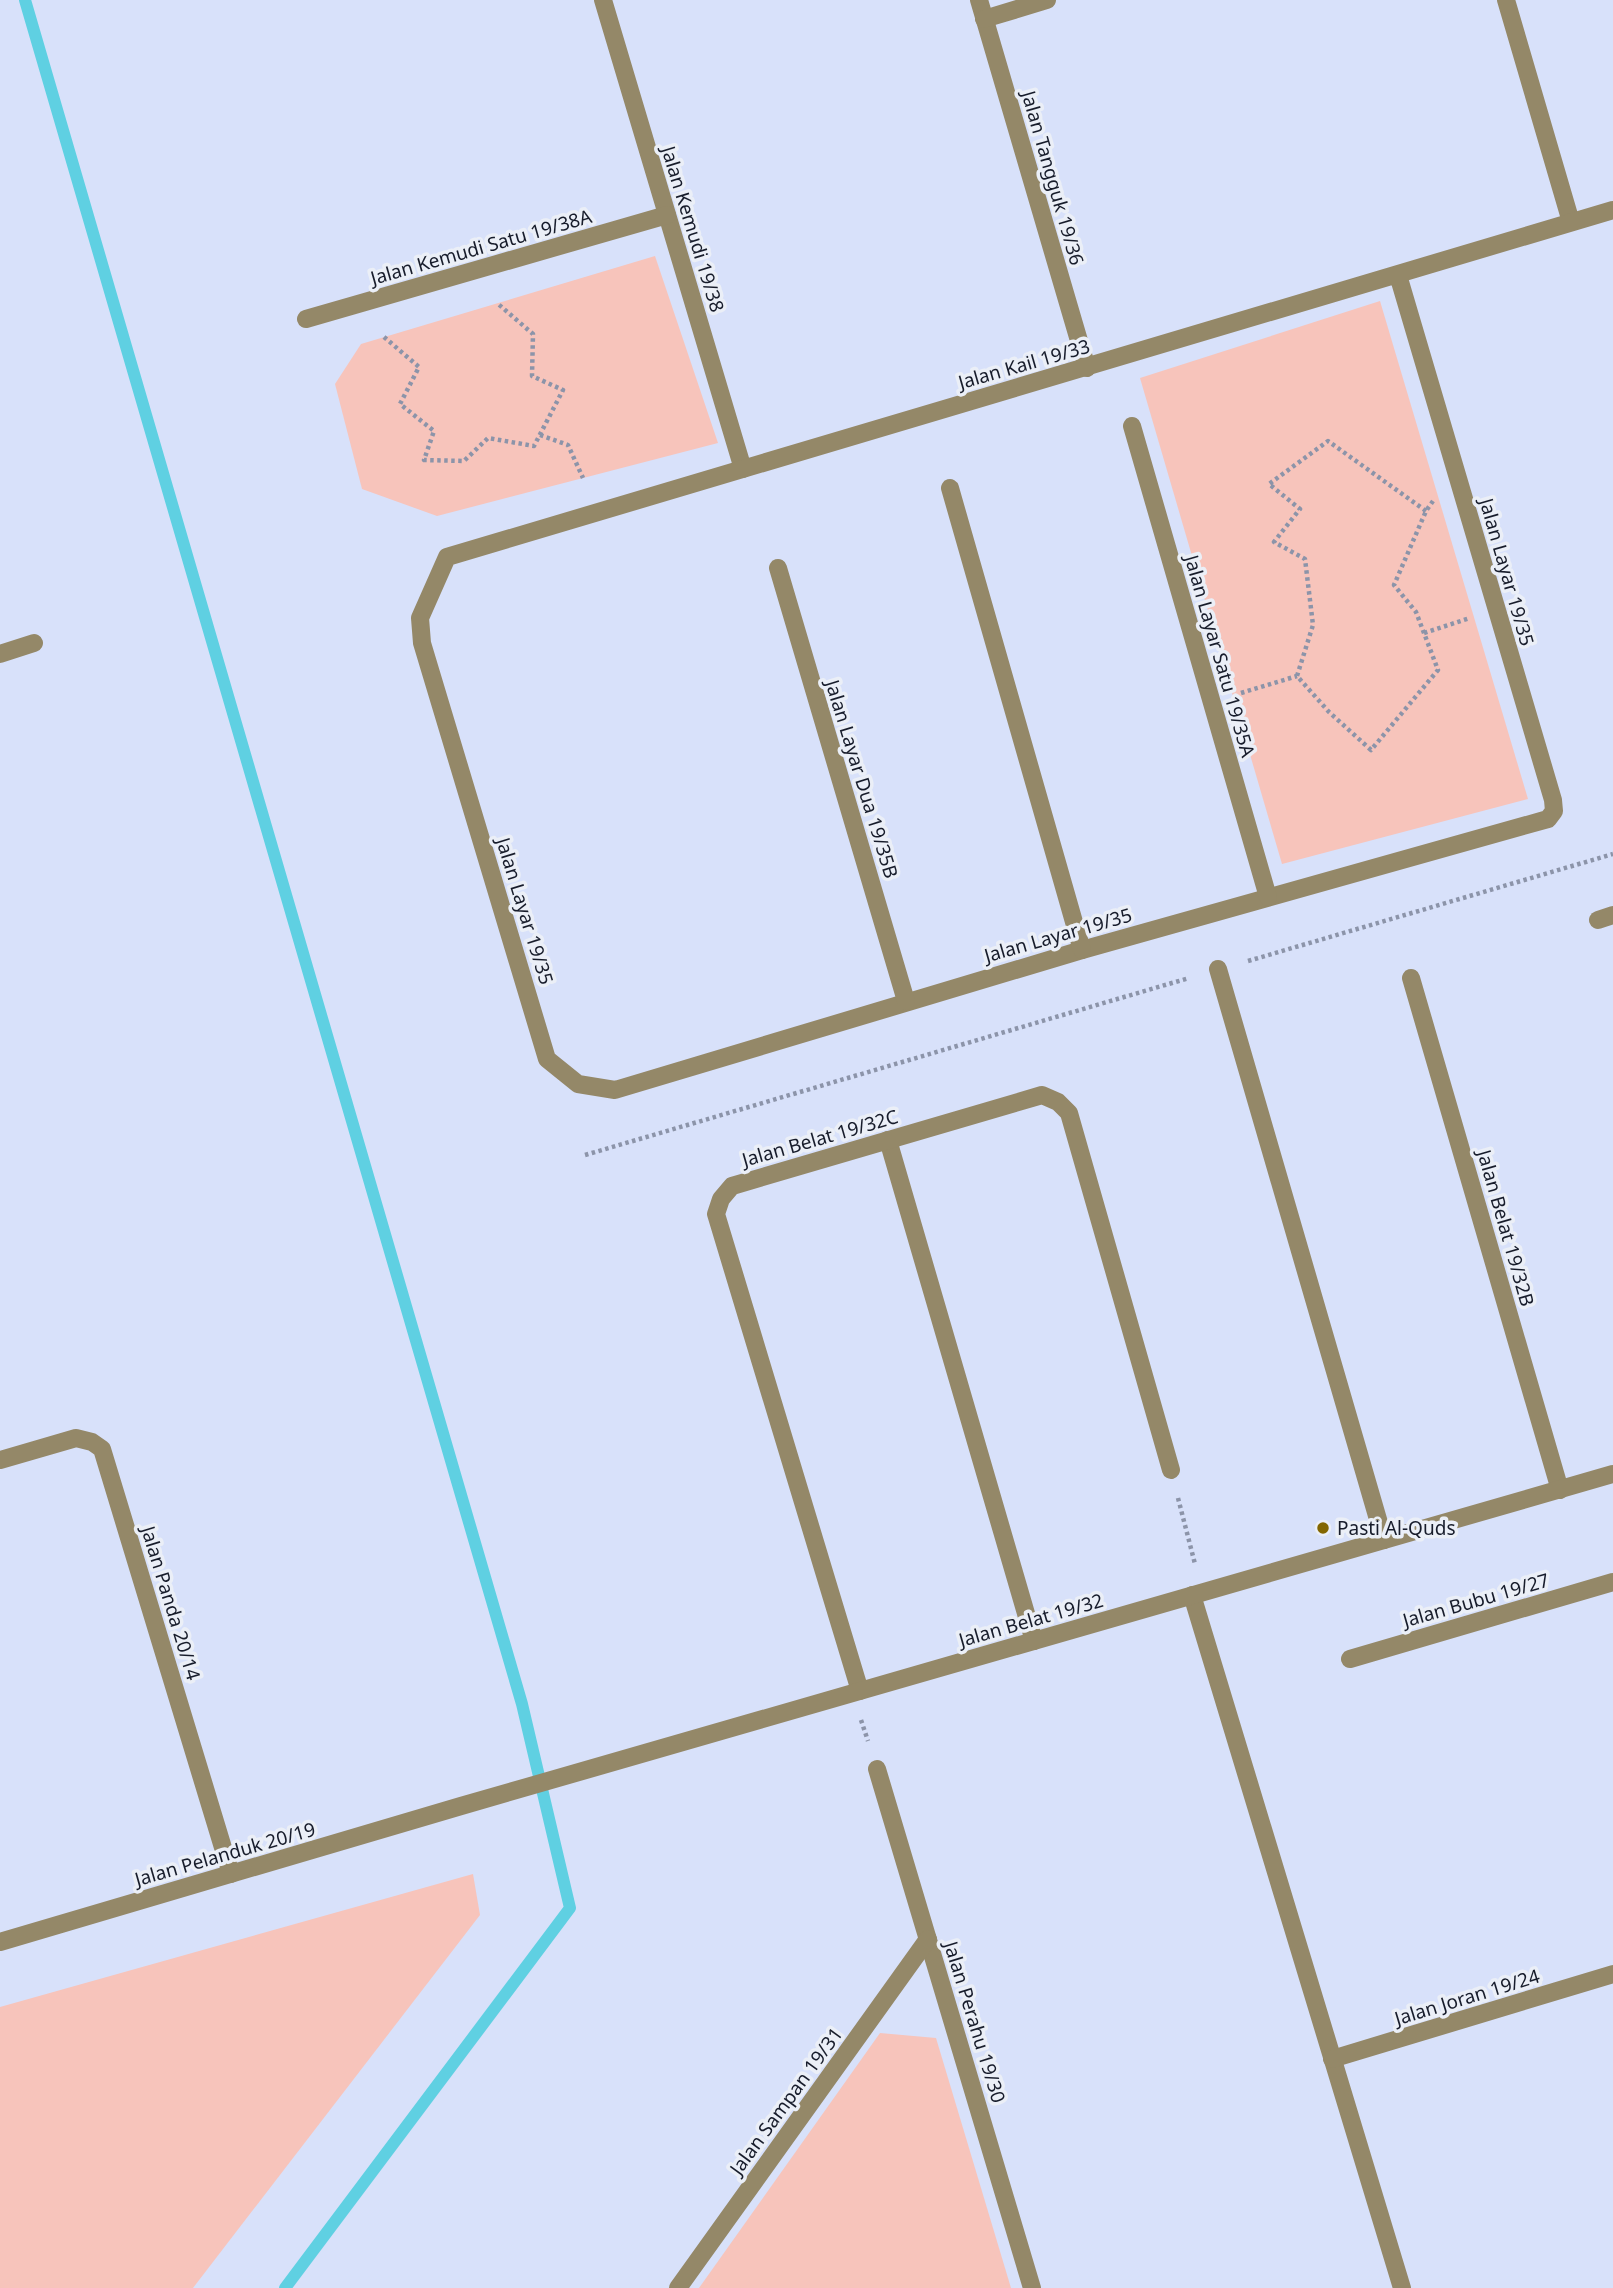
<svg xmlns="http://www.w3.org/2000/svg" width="1613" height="2288" font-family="'Noto Sans',sans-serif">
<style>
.green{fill:#f7c4bb}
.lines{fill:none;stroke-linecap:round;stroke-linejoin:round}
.stream{stroke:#5fd0e2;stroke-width:12}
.path{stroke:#8c94a9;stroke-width:4.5;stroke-dasharray:3.5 3.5;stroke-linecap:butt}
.minor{stroke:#948868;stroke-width:18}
.poi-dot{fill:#836600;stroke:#ebeff7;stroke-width:2.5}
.labels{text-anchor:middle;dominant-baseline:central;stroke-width:7;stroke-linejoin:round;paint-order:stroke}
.street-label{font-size:19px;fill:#171c2b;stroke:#ebeff7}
.poi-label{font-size:19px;fill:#171c2b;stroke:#ebeff7;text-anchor:start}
</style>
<rect width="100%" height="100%" fill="#d8e1fa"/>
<g class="green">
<polygon points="655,256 718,443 437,516 362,489 335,384 361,344"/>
<polygon points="1380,301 1528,799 1282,864 1140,378"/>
<polygon points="473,1874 480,1915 193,2288 0,2288 0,2007"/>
<polygon points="880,2033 936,2038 1011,2288 699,2288"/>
</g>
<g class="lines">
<polyline class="stream" points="25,0 522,1704 570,1908 285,2288"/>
<g class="path">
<polyline points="384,337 419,367 400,404 434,431 424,460 464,461 488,438 534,446 563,390 532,376 533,334 497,303"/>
<polyline points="540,435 568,445 583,478"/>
<polyline points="1426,511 1328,441 1269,484 1300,509 1274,542 1305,559 1313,625 1297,676 1329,712 1371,750 1438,670 1416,612 1394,585 1426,511 1433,501"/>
<polyline points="1424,633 1470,618"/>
<polyline points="1241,693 1297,676"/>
<polyline points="1248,961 1613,854"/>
<polyline points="585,1155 1189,978"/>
<polyline points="1178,1498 1195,1564"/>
<polyline points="861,1720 868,1741"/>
</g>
<g class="minor">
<polyline points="603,0 743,469"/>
<polyline points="979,0 1087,368"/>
<polyline points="1506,0 1571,222"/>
<polyline points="984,19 1047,0"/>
<polyline points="1398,275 1553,800 1554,811 1548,819 1082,950 615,1090 578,1084 547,1059 422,643 420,618 447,557 1613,210"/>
<polyline points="306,319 667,215"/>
<polyline points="1132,426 1268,897"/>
<polyline points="950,488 1082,950"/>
<polyline points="778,568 906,1001"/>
<polyline points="0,654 34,643"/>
<polyline points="1598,920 1613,915"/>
<polyline points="1218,969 1384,1540"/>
<polyline points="1411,978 1560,1490"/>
<polyline points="888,1140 1034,1641"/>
<polyline points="0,1460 76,1438 92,1442 102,1449 231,1874"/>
<polyline points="1192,1595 1402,2288"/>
<polyline points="1350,1659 1613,1582"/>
<polyline points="860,1691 716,1214 721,1199 732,1186 1042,1095 1058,1102 1069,1113 1171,1470"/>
<polyline points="877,1769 1032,2288"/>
<polyline points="0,1942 461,1806 1613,1474"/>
<polyline points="1332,2059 1613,1974"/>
<polyline points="678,2288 928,1939"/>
</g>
</g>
<circle class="poi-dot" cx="1323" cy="1528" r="7"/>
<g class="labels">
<g class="street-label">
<text transform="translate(1053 178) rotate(74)">Jalan Tangguk 19/36</text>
<text transform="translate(693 229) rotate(73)">Jalan Kemudi 19/38</text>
<text transform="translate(481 247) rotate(-16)">Jalan Kemudi Satu 19/38A</text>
<text transform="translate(1024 364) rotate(-16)">Jalan Kail 19/33</text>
<text transform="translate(1507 572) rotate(74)">Jalan Layar 19/35</text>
<text transform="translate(1220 656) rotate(74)">Jalan Layar Satu 19/35A</text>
<text transform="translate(862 779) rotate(73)">Jalan Layar Dua 19/35B</text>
<text transform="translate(525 911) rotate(73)">Jalan Layar 19/35</text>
<text transform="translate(1058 935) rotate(-16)">Jalan Layar 19/35</text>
<text transform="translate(820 1138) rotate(-16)">Jalan Belat 19/32C</text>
<text transform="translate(1506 1228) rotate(74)">Jalan Belat 19/32B</text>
<text transform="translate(1476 1600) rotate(-16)">Jalan Bubu 19/27</text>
<text transform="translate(171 1603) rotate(73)">Jalan Panda 20/14</text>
<text transform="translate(1031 1620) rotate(-16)">Jalan Belat 19/32</text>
<text transform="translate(225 1854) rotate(-16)">Jalan Pelanduk 20/19</text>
<text transform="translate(1467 1997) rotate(-17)">Jalan Joran 19/24</text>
<text transform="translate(975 2022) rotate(73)">Jalan Perahu 19/30</text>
<text transform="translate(786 2101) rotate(-54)">Jalan Sampan 19/31</text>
</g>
<g class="poi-label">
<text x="1337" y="1528">Pasti Al-Quds</text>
</g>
</g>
</svg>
